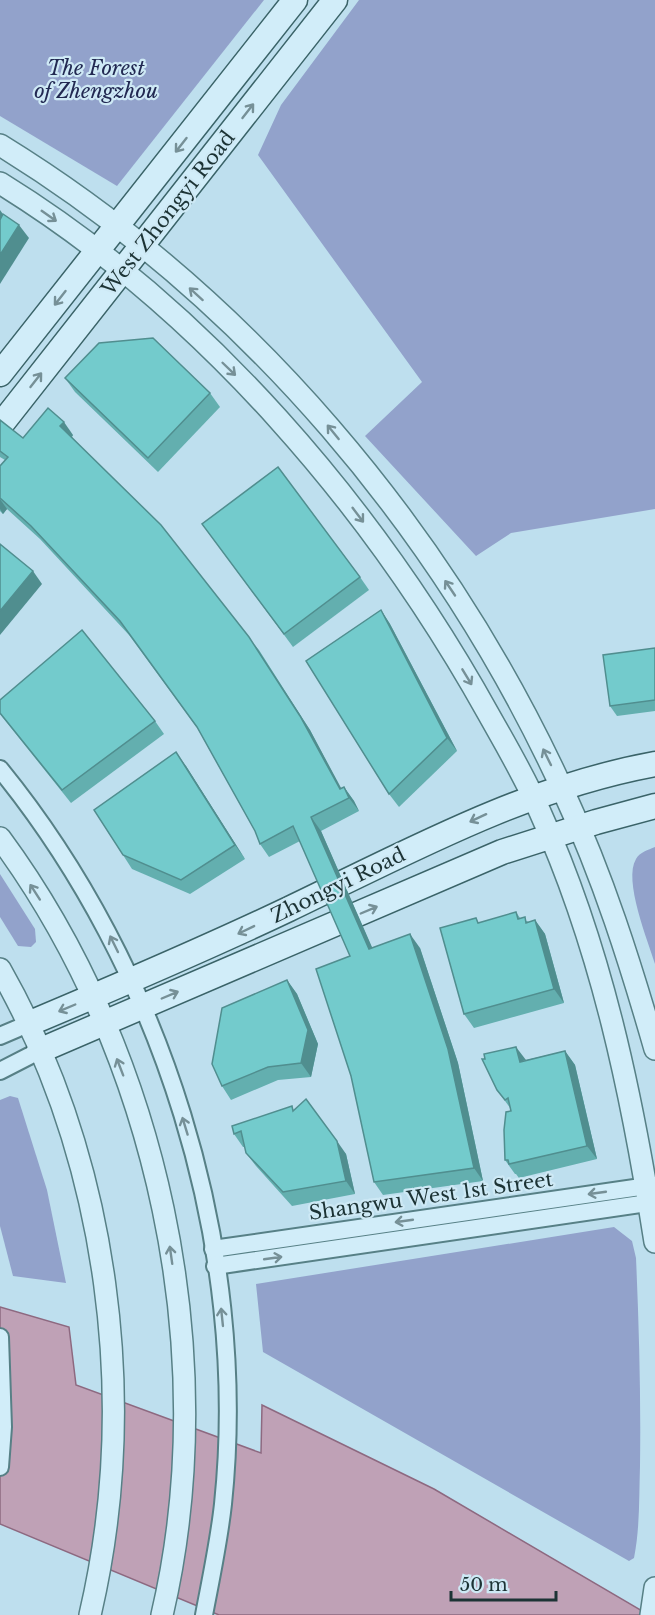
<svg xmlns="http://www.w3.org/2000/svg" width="655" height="1615" font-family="'Libre Baskerville',serif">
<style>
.green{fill:#92a2cb}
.water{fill:#bfa1b6;stroke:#8d6980;stroke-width:1.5}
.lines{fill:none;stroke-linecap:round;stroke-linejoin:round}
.minor-casing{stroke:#578086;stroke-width:20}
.tertiary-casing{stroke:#578086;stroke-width:24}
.secondary-casing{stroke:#3a6368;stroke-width:27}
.minor{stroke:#d1edf9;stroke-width:16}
.tertiary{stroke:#d1edf9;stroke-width:21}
.secondary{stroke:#d1edf9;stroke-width:24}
.wall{fill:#63afaf}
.shaded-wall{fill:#508e8f}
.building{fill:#73cbcc;stroke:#508e8f;stroke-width:1.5}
.oneway{stroke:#769097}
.labels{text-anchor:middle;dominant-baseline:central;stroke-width:4.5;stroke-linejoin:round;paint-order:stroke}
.park-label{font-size:20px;font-style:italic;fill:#222952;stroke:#cee9f5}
.street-label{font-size:20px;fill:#1c3335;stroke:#cee9f5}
</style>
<rect width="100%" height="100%" fill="#bedfee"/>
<g class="green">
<polygon points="0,0 264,0 117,186 0,116"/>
<polygon points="359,0 655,0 655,509 511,533 476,556 365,436 422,382 258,155 281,105"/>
<path d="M655 847V964C648 941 623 880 636 859 640 852 648 850 655 847Z"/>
<polygon points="0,874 35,929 36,942 31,947 18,946 0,917"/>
<polygon points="10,1096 18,1098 47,1190 66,1283 13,1276 0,1226 0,1100"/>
<path d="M614 1227 632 1241 636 1258C639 1327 641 1396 640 1466 639 1496 640 1528 634 1558L629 1561 263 1352 256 1284Z"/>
</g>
<polygon class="water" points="0,1307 69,1327 76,1385 261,1453 262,1405 434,1489 649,1615 219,1615 0,1524"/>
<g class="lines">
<defs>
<g id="minor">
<path d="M0 769C162 968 250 1247 223 1504 219 1541 211 1578 204 1615"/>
<polyline points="0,1036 28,1024"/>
<polyline points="0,1071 39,1051"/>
<polyline points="213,1249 655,1185"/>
<polyline points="215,1266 655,1202"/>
<polyline points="0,1337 3,1427 0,1467"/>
</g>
<g id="tertiary">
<path d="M0 145C247 297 445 531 565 795 603 877 630 962 655 1049"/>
<path d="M0 183C204 309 374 508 489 715 507 747 526 779 540 812 602 949 632 1095 655 1242"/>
<path d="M0 838C158 1052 223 1355 162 1615"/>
<path d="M0 969C109 1161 140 1401 90 1615"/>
<polyline points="651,1615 655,1588"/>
</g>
<g id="secondary">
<polyline points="0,374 295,0"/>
<polyline points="0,426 335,0"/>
<path d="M28 1024C116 987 203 950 289 909 408 852 524 788 655 764"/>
<polyline points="39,1051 502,852 596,822 655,806"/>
</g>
</defs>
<use href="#minor" class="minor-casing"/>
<use href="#tertiary" class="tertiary-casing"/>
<use href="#secondary" class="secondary-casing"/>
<use href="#minor" class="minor"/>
<use href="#tertiary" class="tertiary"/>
<use href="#secondary" class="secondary"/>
</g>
<g class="wall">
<polygon points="65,378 210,393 220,407 158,472 75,392"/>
<polygon points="0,420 23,438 73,435 72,437 259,650 310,730 341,789 344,787 354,801 359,811 321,831 372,948 420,948 458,1063 483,1181 383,1195 374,1182 350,956 300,841 269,857 260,844 255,831 198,729 129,635 40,539 7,509 3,514 0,511 0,466 5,460 0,457"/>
<polygon points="202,524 360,577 369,590 293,647"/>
<polygon points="381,610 390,624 457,751 399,807 389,794"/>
<polygon points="655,648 655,711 617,716 610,706"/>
<polygon points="0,700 155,721 164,734 71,803 0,714"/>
<polygon points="186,766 245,859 190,894 132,869 123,855"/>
<polygon points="516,912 520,918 529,922 535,920 545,934 564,1003 474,1028 464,1014 479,923"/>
<polygon points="287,980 297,994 318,1044 311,1077 278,1080 231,1100 222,1086"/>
<polygon points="565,1051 575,1065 597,1159 519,1178 516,1174 515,1174 505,1160 511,1109 497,1090 526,1060"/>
<polygon points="294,1110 346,1154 355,1194 292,1206 256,1166 246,1153 245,1147 243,1147 234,1134"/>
</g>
<g class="shaded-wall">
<polygon points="0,210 13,228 0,248"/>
<polygon points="19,225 29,238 0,284 0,255"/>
<polygon points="64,422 73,435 70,439 60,426"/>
<polygon points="0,499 7,509 3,514 0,509"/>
<polygon points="33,571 42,584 0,635 0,611"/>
<polygon points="381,610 390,624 457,751 447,738"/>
<polygon points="249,637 310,730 347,799 340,789"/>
<polygon points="176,752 186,766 245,859 235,845"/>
<polygon points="344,787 354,801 359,811 349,798"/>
<polygon points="311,817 321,831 379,963 369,949"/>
<polygon points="535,920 545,934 564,1003 554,989"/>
<polygon points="410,934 420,948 458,1063 483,1181 474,1168"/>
<polygon points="287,980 297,994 318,1044 311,1077 301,1063"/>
<polygon points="516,1047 526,1060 520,1062"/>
<polygon points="565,1051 575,1065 597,1159 587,1146"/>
<polygon points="337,1141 346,1154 355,1194 346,1181"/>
</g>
<g class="building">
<polygon points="3,214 19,225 0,255 0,220"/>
<polygon points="153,338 210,393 148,458 65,378 99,343"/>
<polygon points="48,408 64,422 60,426 161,525 249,637 300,716 340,789 344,787 349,798 311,817 369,949 410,934 448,1049 474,1168 374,1182 351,1076 316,969 350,956 293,826 260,844 255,831 197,727 120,621 31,526 0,498 0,466 8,457 0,451 0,420 23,438"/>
<polygon points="278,467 360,577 284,634 202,524"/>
<polygon points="0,544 33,571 0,611"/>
<polygon points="381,610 447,738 389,794 306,661"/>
<polygon points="82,630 155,721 62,790 0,713 0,700"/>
<polygon points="655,648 655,700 610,706 603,655"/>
<polygon points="176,752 235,845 181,880 123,855 94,810"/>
<polygon points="516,912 518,919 525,917 526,923 535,920 554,989 464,1014 440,928 476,918 478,923"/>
<polygon points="287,980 308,1030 301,1063 268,1067 222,1086 212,1064 222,1008"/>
<polygon points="516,1047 520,1062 565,1051 587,1146 509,1164 508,1160 505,1160 504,1130 506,1112 511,1111 508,1098 505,1100 497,1090 482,1059 485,1059 484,1054"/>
<polygon points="306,1099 337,1141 346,1181 283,1192 246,1153 241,1131 234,1134 232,1126 292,1106 293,1111"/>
</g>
<defs><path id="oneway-shaft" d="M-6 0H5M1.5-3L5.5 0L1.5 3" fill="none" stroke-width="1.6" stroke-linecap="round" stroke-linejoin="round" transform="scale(1.5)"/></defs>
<g class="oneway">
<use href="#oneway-shaft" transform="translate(248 111) rotate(-52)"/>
<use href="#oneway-shaft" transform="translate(181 145) rotate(128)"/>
<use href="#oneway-shaft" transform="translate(49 216) rotate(35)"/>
<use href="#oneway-shaft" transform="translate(196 294) rotate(-138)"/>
<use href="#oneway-shaft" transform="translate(60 298) rotate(128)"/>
<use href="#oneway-shaft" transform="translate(229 369) rotate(44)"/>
<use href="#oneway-shaft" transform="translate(36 380) rotate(-52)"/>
<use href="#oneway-shaft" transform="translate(333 432) rotate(-129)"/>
<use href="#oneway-shaft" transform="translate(358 515) rotate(53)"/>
<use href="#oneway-shaft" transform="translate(450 588) rotate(-124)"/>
<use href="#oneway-shaft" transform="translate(467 677) rotate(59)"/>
<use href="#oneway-shaft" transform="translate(547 757) rotate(-116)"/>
<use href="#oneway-shaft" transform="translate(478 818) rotate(155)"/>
<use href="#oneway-shaft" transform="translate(35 892) rotate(-123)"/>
<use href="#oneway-shaft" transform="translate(369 910) rotate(-23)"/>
<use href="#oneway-shaft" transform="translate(246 930) rotate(154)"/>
<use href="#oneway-shaft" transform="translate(114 944) rotate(-116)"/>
<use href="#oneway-shaft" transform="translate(170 995) rotate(-23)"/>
<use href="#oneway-shaft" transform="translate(67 1008) rotate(157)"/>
<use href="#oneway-shaft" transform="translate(120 1067) rotate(-111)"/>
<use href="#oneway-shaft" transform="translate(185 1126) rotate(-107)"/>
<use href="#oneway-shaft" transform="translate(597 1193) rotate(172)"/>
<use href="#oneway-shaft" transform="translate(404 1221) rotate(172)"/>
<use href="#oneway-shaft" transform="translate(171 1255) rotate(-98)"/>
<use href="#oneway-shaft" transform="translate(273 1258) rotate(-8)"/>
<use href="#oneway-shaft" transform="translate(222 1317) rotate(-96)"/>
</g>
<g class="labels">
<g class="park-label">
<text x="96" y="68">The Forest<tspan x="96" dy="23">of Zhengzhou</tspan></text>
</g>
<g class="street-label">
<text transform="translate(168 213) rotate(-52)">West Zhongyi Road</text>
<text transform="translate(338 885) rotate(-26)">Zhongyi Road</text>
<text transform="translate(431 1196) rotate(-8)">Shangwu West 1st Street</text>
</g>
</g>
<path d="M451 1591v9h105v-9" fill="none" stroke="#1c3335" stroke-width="3"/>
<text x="460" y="1591" font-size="18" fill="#1c3335" stroke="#cee9f5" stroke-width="4.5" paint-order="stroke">50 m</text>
</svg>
